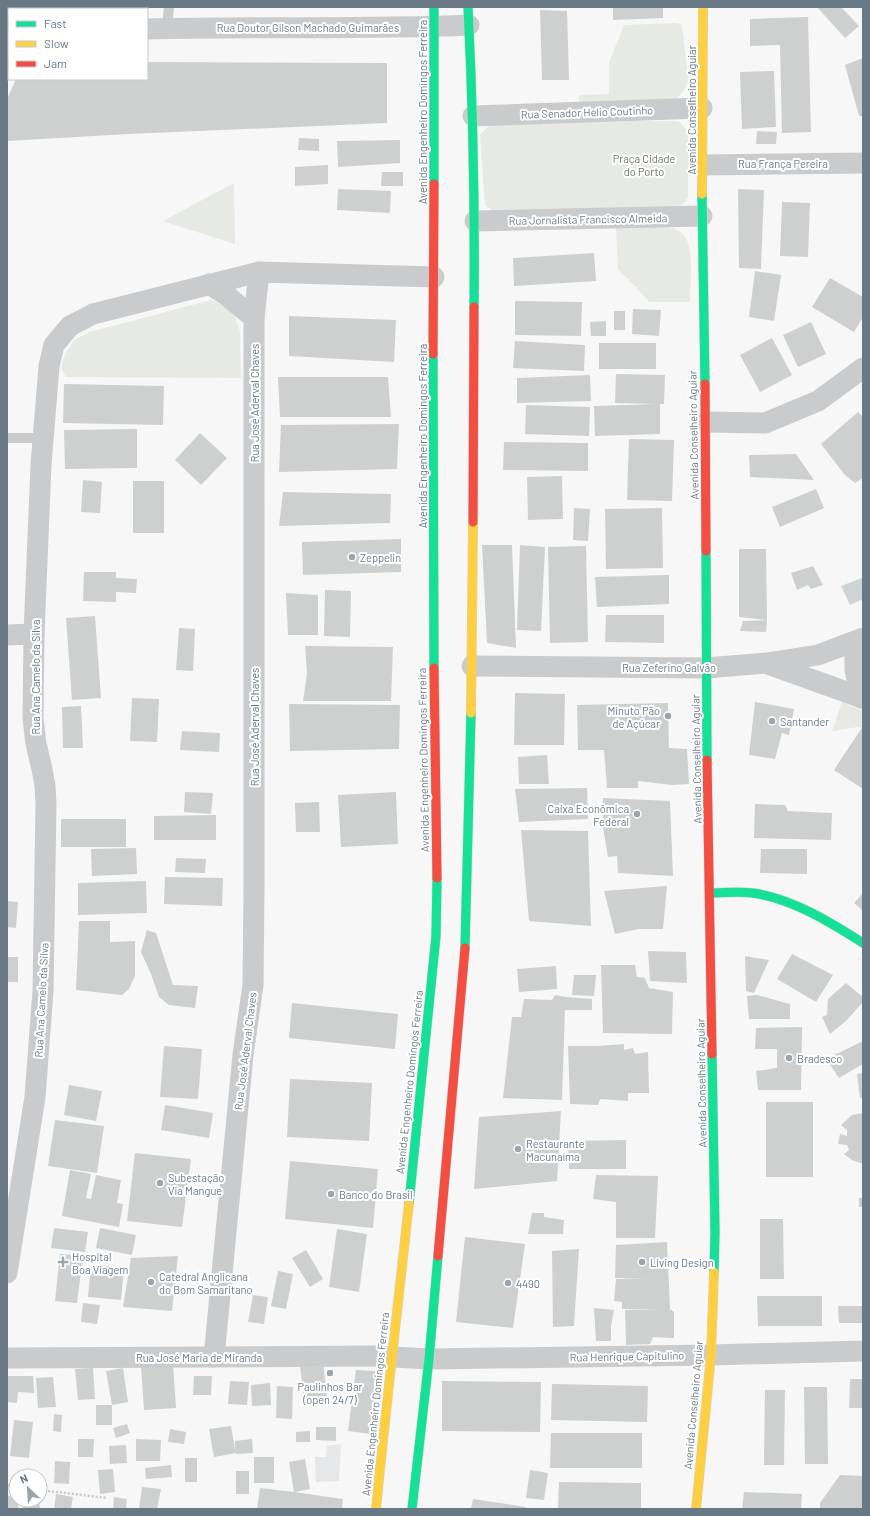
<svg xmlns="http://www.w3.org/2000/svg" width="870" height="1516" font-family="Barlow,sans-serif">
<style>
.built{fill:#e6e7e8}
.green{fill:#e6e9e4}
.water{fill:#cdd4d8}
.building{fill:#ced0d0}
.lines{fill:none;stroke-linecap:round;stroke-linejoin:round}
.fast-casing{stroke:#d3d4d5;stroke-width:10}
.slow-casing{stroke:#d3d4d5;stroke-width:10}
.jam-casing{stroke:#d3d4d5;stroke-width:10}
.path{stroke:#c7c9ca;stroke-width:2.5;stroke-dasharray:2 2;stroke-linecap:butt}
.lane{stroke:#cacbcc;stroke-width:10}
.street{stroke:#cacbcc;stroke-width:21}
.fast{stroke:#16e098;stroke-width:9}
.slow{stroke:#ffcf43;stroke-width:9}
.jam{stroke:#f24e42;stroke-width:9}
.poi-dot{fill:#9aa5ad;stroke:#fff;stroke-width:1.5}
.labels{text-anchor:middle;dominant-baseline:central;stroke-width:4;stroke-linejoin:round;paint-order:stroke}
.street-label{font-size:11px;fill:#687985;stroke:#fff}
.park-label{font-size:11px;fill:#677863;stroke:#fff}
.poi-label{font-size:11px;fill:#687985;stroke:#fff;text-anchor:start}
</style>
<rect width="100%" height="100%" fill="#f7f7f7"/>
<polygon class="built" points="341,1444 339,1481 316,1482 315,1457 326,1457 327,1446"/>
<g class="green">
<path d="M677 23 682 25 688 79C685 91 681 96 671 101L579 102V95L609 94V63L624 25Z"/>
<path d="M639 121H674L680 122 688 132V197C685 202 682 205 677 208L492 210 485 205 480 135 488 127 495 123Z"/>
<polygon points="234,183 235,244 163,221"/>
<path d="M658 225C666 227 675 227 682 233 695 244 690 285 690 302H649L636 287 618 269 616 226Z"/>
<polygon points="211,300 232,309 240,331 241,378 66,377 61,367 65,355 74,340 90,332"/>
<polygon points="842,702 863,711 863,729 858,727 832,731"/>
</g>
<polygon class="water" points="862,578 863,599 850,605 841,586"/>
<g class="building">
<rect x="80" y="7" width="18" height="2"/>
<polygon points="613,7 663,7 663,18 613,20"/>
<polygon points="817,7 841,7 859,26 845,38"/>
<polygon points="540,10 567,11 569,80 542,80"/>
<polygon points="808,17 811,132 782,133 780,45 750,46 750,19"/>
<polygon points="863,58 863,116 859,116 845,65"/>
<polygon points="147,62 387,63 387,123 128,134 7,141 7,99 16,79 147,79"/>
<polygon points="774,71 776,127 742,129 740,72"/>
<polygon points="757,131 777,132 776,144 756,144"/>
<polygon points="299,138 319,139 319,151 298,150"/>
<polygon points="400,140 400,163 338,167 337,141"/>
<polygon points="328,165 328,184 295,186 295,167"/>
<polygon points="382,172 403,172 403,186 381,186"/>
<polygon points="338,189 391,191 390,213 337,210"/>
<polygon points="738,189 764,190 761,269 739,268"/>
<polygon points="782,202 810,203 808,257 780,256"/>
<polygon points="594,253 596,281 514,286 513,258"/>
<polygon points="755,271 781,275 774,321 749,317"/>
<polygon points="830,278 863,297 863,317 854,332 812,307"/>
<polygon points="515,301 582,302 581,336 515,335"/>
<polygon points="633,309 661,310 659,336 632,334"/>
<rect x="614" y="311" width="11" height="19"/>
<polygon points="289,316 396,320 394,362 289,356"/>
<polygon points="606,321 606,336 591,336 590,322"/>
<polygon points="811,322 826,354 798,367 783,335"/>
<polygon points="772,338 792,375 760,392 740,355"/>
<polygon points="515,341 585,345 584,371 513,368"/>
<rect x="599" y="343" width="57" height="26"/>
<polygon points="616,374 665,375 664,404 660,404 660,434 595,436 594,406 656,404 615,403"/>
<polygon points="590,375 591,401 517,403 517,378"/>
<polygon points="278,377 388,377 391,417 280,417"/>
<polygon points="64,384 164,386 163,425 63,423"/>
<polygon points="526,405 590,407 589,436 525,434"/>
<polygon points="858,412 863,417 863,478 855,483 845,475 821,444"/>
<polygon points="399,424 397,469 279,472 281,425"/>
<polygon points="137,429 137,468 65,469 64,430"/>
<polygon points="200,433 227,458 201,485 175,460"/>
<polygon points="629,439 674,440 672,501 627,500"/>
<polygon points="504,442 588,443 588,471 503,470"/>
<polygon points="796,454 814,480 750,477 749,455"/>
<polygon points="562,476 563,519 528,520 527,477"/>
<polygon points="83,480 102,482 100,513 81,512"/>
<rect x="133" y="481" width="31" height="52"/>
<polygon points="816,489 824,508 780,527 772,507"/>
<polygon points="283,492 391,494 390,523 279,526"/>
<polygon points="574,508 590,509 588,541 573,540"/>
<polygon points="662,508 663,568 606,569 605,509"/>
<polygon points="401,539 401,572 303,575 302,542"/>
<polygon points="482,545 512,545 516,648 487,643"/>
<polygon points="520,545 545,547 541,631 517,630"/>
<polygon points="586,546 588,642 550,643 548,547"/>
<polygon points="739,549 766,549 767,620 739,617"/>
<polygon points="813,566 823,585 811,589 808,585 797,590 791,573"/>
<polygon points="84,572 116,572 116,578 137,579 136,593 116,592 116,602 83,601"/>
<polygon points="669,575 669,604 597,607 595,577"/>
<polygon points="325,590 351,591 350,637 324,636"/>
<polygon points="286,593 318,595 318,635 288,635"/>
<polygon points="606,615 664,615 664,643 605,642"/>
<polygon points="95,616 101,698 72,700 66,618"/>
<polygon points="767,620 766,632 740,631 743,621"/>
<polygon points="179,628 195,629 193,671 176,670"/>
<polygon points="305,646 393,647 391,701 303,701 307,673"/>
<polygon points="515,693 565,694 564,745 514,745"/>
<polygon points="132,698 159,699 157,742 130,741"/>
<polygon points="755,702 794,709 789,735 782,733 775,759 749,755"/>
<polygon points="668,703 669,748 687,749 689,784 672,785 638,781 638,788 607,788 604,750 578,750 577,705"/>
<polygon points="289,704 400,705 399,749 290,751"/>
<polygon points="81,706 83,748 63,748 62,707"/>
<polygon points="861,729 863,730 863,789 834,770"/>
<polygon points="182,731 220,733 219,752 180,750"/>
<polygon points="547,755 549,784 519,784 518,757"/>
<polygon points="587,788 588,819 519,822 515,789"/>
<polygon points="185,792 213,793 211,814 184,812"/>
<polygon points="396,792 398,844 341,847 338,795"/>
<polygon points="603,798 670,801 673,876 618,873 617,856 608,857 603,827"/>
<polygon points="319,802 320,832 296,832 295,803"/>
<polygon points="755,804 785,805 788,811 832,813 831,840 754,838"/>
<polygon points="216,815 216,840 154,840 154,816"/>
<rect x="61" y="819" width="65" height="28"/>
<polygon points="521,830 588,831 591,926 529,921"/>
<polygon points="136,848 137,874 92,876 91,849"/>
<polygon points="761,849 807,849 807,874 760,873"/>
<polygon points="176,858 206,859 205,873 175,872"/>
<polygon points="165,877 223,878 222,906 164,904"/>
<polygon points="146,881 147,913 78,915 78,883"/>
<polygon points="667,886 663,929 638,929 615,934 604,891"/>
<polygon points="863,893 863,911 854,903"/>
<polygon points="7,901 18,902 16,928 7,927"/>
<polygon points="79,921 110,921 110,942 135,941 135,976 129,989 122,995 76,990"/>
<polygon points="147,930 156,933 173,985 198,986 195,1008 169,1005 159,997 151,974 141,952"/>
<polygon points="648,951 686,952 687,983 650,981"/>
<polygon points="792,954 833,975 816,1002 777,979"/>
<polygon points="745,956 769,960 754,993 746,991"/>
<rect x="7" y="957" width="11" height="25"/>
<polygon points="601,965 635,965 637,977 645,978 649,988 673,992 672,1034 603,1033"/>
<polygon points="556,966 557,989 519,992 517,969"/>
<polygon points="574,975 596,975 594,996 572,995"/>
<polygon points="846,983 863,997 863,1002 846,1021 830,1034 822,1017 827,1015 828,999"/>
<polygon points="555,995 566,997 592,999 592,1010 565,1010 562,1100 503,1098 512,1017 521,1017 524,999 552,1000"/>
<polygon points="757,995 790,1004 790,1019 749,1019 747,996"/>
<polygon points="292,1003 398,1014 395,1049 289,1038"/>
<polygon points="802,1027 801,1090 758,1090 756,1071 777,1068 777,1049 755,1049 756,1028"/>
<polygon points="863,1041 863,1064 839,1078 826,1059"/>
<polygon points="624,1044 624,1050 633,1048 635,1054 648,1052 649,1093 628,1093 628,1101 600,1099 598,1105 570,1104 568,1046 598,1046"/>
<polygon points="164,1046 202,1049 198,1099 160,1097"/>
<polygon points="863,1073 863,1098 860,1098 857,1074"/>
<polygon points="290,1079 372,1083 369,1141 287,1137"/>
<polygon points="69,1085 102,1091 96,1121 64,1115"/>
<rect x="766" y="1102" width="47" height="75"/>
<polygon points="165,1105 213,1113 209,1138 161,1130"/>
<polygon points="561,1111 557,1181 474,1189 479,1117"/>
<polygon points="863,1113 863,1164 852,1160 844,1154 849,1150 847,1145 838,1144 840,1134 847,1136 847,1130 841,1125 852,1115"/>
<polygon points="55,1120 104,1126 97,1173 48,1166"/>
<polygon points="626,1140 626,1169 569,1169 568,1141"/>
<polygon points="135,1153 191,1159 182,1227 127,1221"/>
<polygon points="290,1161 378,1169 373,1228 285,1219"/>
<polygon points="70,1170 91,1174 86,1198 91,1199 96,1175 121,1180 117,1203 123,1204 119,1227 62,1216"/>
<polygon points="596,1175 658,1176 655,1238 616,1238 616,1202 593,1199"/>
<rect x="859" y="1198" width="4" height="9"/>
<polygon points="532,1213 544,1213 544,1217 564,1220 563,1234 528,1234"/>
<polygon points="760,1219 783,1219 784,1279 760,1279"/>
<polygon points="54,1228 88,1232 85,1252 51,1248"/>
<polygon points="100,1228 136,1235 132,1255 96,1248"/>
<polygon points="337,1229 367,1234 359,1292 329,1287"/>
<polygon points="465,1237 525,1244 513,1328 456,1322"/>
<polygon points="667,1242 670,1309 674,1312 674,1338 653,1337 650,1344 626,1345 625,1310 657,1309 622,1309 622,1302 614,1301 616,1279 648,1279 615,1278 616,1245"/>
<polygon points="579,1249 574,1326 553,1327 552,1251"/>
<polygon points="306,1250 323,1279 310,1287 292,1258"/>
<polygon points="60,1254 83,1256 77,1303 55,1301"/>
<polygon points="178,1256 172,1311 123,1307 131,1258"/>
<polygon points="91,1265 124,1267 121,1300 88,1297"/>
<polygon points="278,1271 293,1274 286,1309 271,1306"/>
<polygon points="253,1295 268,1297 264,1324 248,1322"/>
<polygon points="757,1296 822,1296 822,1326 758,1326"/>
<polygon points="83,1303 100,1305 97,1324 81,1322"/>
<polygon points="838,1306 863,1306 863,1323 839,1323"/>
<polygon points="594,1308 614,1310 611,1326 611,1341 596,1341"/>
<polygon points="323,1362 327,1397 304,1400 300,1365"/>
<polygon points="173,1364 176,1408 144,1410 141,1366"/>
<polygon points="93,1368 95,1399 78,1400 75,1369"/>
<polygon points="123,1368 128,1402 112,1405 106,1371"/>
<polygon points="356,1370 375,1371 377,1390 371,1434 348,1431"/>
<polygon points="7,1376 33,1376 34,1393 18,1392 17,1403 7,1402"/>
<polygon points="194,1376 212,1376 211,1395 193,1395"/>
<polygon points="53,1377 56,1407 38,1408 36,1378"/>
<polygon points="850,1379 863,1379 863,1408 849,1408"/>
<polygon points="230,1381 249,1382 247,1405 228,1404"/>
<polygon points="442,1381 541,1382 540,1432 442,1431"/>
<polygon points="270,1383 271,1405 252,1406 251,1385"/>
<polygon points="552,1384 648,1386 647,1422 551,1420"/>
<polygon points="277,1386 293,1387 292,1419 276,1418"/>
<polygon points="804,1387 827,1387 828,1464 805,1464"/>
<polygon points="765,1390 785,1390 784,1465 764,1465"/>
<rect x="96" y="1405" width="16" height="20"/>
<polygon points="54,1414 62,1415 61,1432 53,1431"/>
<polygon points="14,1420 33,1422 29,1458 10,1456"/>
<polygon points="127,1424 130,1433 116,1438 113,1428"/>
<polygon points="231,1426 235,1450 235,1441 252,1439 253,1453 236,1454 236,1453 214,1457 209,1429"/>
<polygon points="316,1427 336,1427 336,1441 316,1440"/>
<polygon points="170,1429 186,1432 184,1444 168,1442"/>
<polygon points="310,1431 310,1442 296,1442 296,1432"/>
<polygon points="551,1433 642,1433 642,1468 550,1468"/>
<polygon points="78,1439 94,1439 93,1457 78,1457"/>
<polygon points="136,1439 161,1440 160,1461 136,1461"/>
<polygon points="126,1445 127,1463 110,1464 109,1446"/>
<rect x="254" y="1457" width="20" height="26"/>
<rect x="185" y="1458" width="12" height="24"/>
<polygon points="305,1459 310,1489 294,1492 343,1499 342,1509 257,1509 260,1488 294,1492 289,1462"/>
<polygon points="55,1461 70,1462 69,1484 54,1483"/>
<polygon points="171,1465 172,1477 146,1479 145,1468"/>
<polygon points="113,1469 115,1492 100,1494 98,1470"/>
<polygon points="530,1470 548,1473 544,1500 526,1498"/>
<rect x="236" y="1471" width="13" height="23"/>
<polygon points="840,1475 863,1476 863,1509 820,1509 820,1503"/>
<polygon points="559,1482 641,1483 641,1509 558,1508"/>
<polygon points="142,1487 161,1489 157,1509 139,1509"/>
<polygon points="744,1492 802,1494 801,1509 742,1509"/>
<polygon points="56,1494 73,1497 71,1509 54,1509"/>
<polygon points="7,1496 16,1496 16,1500 19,1500 18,1509 7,1509"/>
<polygon points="114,1497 127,1499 126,1509 113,1509"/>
<polygon points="473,1499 526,1507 526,1509 471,1509"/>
<polygon points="39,1501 40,1509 23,1509 23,1503"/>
</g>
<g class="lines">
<defs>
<g id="fast">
<path d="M468 7C473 107 475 207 474 307"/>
<polyline points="434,184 434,7"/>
<polyline points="702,194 705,384"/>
<polyline points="433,354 434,668"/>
<polyline points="706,551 707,760"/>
<path d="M710 893C724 893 739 891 753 893 793 899 830 922 863 943"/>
<polyline points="465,948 471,713"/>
<polyline points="712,1054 715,1232 714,1272"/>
<polyline points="409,1203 436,936 437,878"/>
<polyline points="412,1509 429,1359 438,1256"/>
</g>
<g id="slow">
<polyline points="702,194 703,7"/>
<polyline points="471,713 473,522"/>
<path d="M376 1509C386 1407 398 1305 409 1203"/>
<polyline points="696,1509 711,1355 714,1272"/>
</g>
<g id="jam">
<polyline points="433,354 434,184"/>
<polyline points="705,384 706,551"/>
<polyline points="473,522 474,307"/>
<polyline points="434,668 437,878"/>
<polyline points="707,760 712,1054"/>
<polyline points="438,1256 465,948"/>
</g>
</defs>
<use href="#fast" class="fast-casing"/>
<use href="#slow" class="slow-casing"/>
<use href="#jam" class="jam-casing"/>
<g class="path">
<polyline points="7,1485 16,1487"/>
<polyline points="40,1490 107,1498"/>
</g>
<g class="lane">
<polyline points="167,28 169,7"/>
<polyline points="7,438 43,438"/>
</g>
<g class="street">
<polyline points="36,7 37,9"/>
<path d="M147 29C254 26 362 30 469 25"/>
<polyline points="473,116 702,108"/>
<polyline points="703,165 863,163"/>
<polyline points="475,221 702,216"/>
<polyline points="209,284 226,295 254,318"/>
<polyline points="706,422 765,423 818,401 863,368"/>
<polyline points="7,635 34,634"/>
<polyline points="768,664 863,698"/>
<polyline points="472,666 706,668 767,663 818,655 863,638"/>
<polyline points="861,698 855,670 855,653 863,644"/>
<polyline points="7,1273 35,1097 43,991 46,804 45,786 42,769 36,744 33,718 34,634 41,465 49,366 54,345 70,326 93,314 259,272 434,277"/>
<polyline points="214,1357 243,1055 253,985 254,891 254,318 259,272"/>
<polyline points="7,1358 375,1356 429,1359 711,1355 863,1351"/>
</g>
<use href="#fast" class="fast"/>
<use href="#slow" class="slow"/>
<use href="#jam" class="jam"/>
</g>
<g class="poi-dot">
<circle cx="352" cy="557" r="4"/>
<circle cx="668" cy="716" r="4"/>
<circle cx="772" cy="721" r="4"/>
<circle cx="637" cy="814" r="4"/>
<circle cx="789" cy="1058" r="4"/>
<circle cx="518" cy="1149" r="4"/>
<circle cx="160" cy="1183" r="4"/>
<circle cx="331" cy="1194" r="4"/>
<path d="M61 1256h4v4h4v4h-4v4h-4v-4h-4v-4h4z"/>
<circle cx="642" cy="1262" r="4"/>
<circle cx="151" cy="1282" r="4"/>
<circle cx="508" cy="1283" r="4"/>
<circle cx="330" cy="1373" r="4"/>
</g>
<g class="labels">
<g class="street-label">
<text x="308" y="27">Rua Doutor Gilson Machado Guimarães</text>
<text transform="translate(691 110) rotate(-90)">Avenida Conselheiro Aguiar</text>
<text transform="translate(422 112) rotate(-90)">Avenida Engenheiro Domingos Ferreira</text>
<text transform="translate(587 112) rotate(-2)">Rua Senador Helio Coutinho</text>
<text x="783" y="163">Rua França Pereira</text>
<text transform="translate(588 219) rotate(-1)">Rua Jornalista Francisco Almeida</text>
<text transform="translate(254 403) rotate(-90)">Rua José Aderval Chaves</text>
<text transform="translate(693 435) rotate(-91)">Avenida Conselheiro Aguiar</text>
<text transform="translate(422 436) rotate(-90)">Avenida Engenheiro Domingos Ferreira</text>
<text x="669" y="667">Rua Zeferino Galvão</text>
<text transform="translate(35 677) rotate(-90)">Rua Ana Camelo da Silva</text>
<text transform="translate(254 727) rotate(-90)">Rua José Aderval Chaves</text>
<text transform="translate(696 759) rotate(-91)">Avenida Conselheiro Aguiar</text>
<text transform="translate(423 760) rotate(-91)">Avenida Engenheiro Domingos Ferreira</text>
<text transform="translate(41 1000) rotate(-87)">Rua Ana Camelo da Silva</text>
<text transform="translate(245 1051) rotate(-83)">Rua José Aderval Chaves</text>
<text transform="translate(409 1082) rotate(-84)">Avenida Engenheiro Domingos Ferreira</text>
<text transform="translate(701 1083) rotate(-91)">Avenida Conselheiro Aguiar</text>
<text transform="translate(627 1356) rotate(-1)">Rua Henrique Capitulino</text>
<text x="199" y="1357">Rua José Maria de Miranda</text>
<text transform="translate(375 1404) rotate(-84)">Avenida Engenheiro Domingos Ferreira</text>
<text transform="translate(693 1405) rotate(-85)">Avenida Conselheiro Aguiar</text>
</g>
<g class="park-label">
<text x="644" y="158">Praça Cidade<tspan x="644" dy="13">do Porto</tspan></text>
</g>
<g class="poi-label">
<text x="360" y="557">Zeppelin</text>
<text x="660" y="710" text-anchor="end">Minuto Pão<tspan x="660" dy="13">de Açúcar</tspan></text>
<text x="780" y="721">Santander</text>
<text x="629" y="808" text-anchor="end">Caixa Econômica<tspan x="629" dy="13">Federal</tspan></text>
<text x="797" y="1058">Bradesco</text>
<text x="526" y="1143">Restaurante<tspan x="526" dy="13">Macunaíma</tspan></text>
<text x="168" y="1177">Subestação<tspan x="168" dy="13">Via Mangue</tspan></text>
<text x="339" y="1194">Banco do Brasil</text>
<text x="72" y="1256">Hospital<tspan x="72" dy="13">Boa Viagem</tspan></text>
<text x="650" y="1262">Living Design</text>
<text x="159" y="1276">Catedral Anglicana<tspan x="159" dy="13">do Bom Samaritano</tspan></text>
<text x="516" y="1283">4490</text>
<text x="330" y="1386" text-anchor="middle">Paulinhos Bar<tspan x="330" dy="13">(open 24/7)</tspan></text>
</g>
</g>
<rect width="870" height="1516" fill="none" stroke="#687985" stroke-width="16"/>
<rect x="8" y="8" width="140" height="72" fill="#ffffff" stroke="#c3c9ce"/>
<rect x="16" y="21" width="20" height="6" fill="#16e098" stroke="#c3c9ce"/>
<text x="44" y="28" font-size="12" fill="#687985">Fast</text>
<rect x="16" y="41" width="20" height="6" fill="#ffcf43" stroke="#c3c9ce"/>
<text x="44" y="48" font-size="12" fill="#687985">Slow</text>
<rect x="16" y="61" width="20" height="6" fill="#f24e42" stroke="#c3c9ce"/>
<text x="44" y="68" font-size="12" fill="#687985">Jam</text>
<g transform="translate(28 1488) rotate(335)"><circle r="19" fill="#ffffff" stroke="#c3c9ce"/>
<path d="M0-3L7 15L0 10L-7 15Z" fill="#9aa5ad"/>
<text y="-6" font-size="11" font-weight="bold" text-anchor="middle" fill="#687985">N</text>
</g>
</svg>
